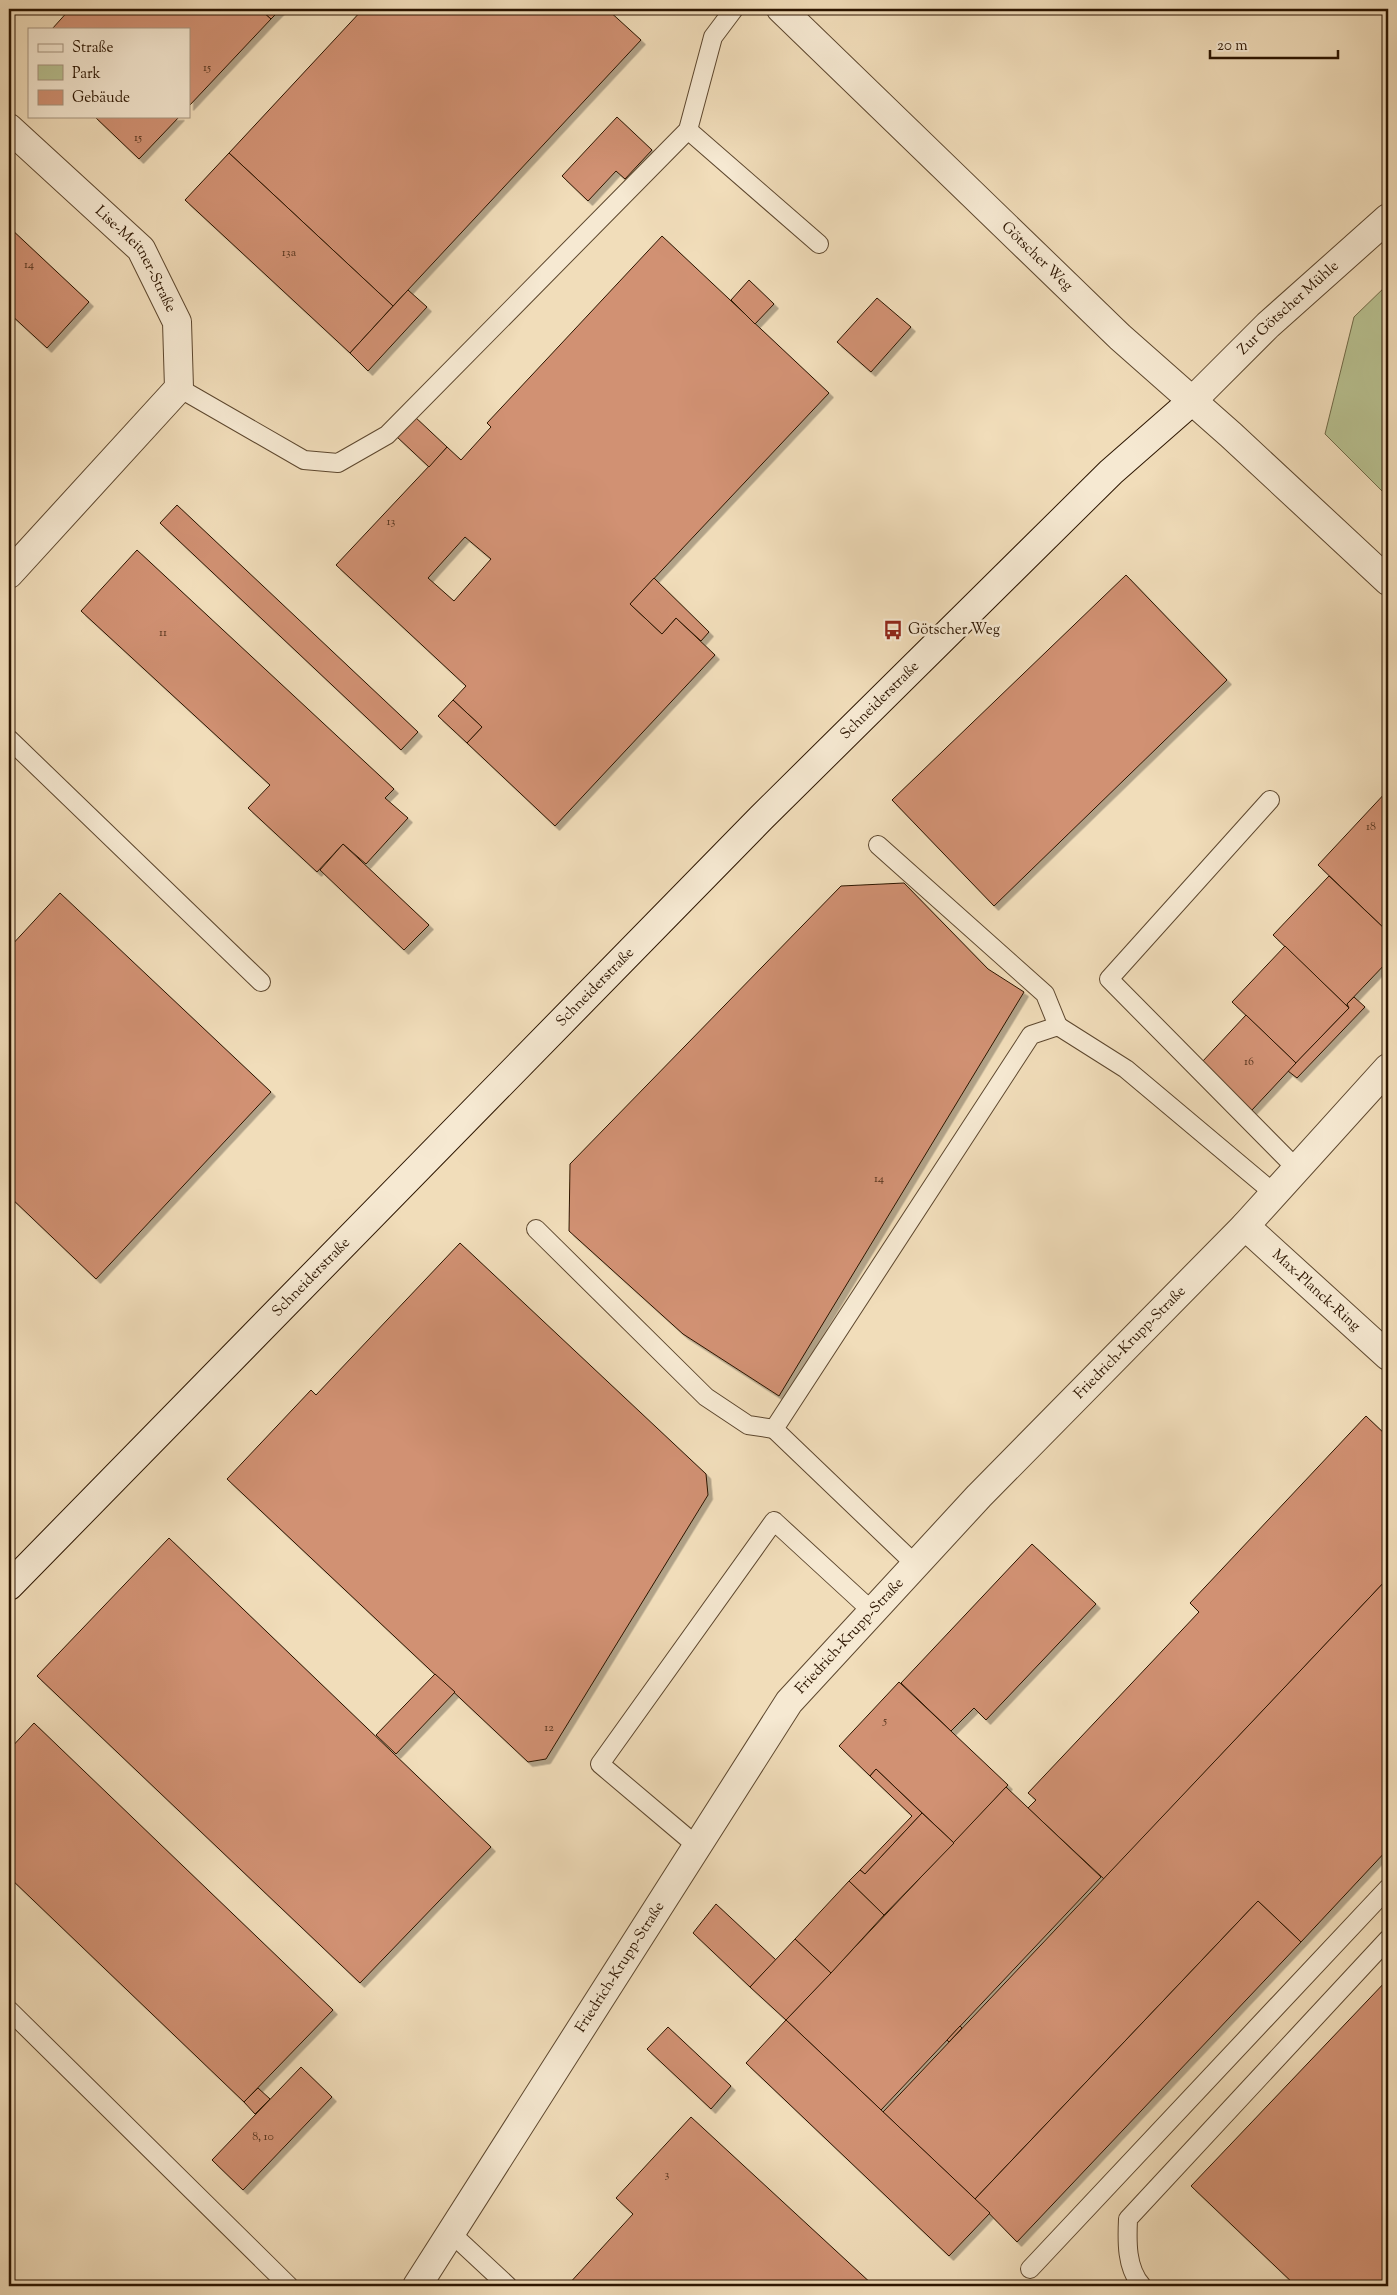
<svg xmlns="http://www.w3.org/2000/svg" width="1397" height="2295" font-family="'Sorts Mill Goudy',serif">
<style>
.green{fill:#b8c191;stroke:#726b48}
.building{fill:#d19173;stroke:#2c1500;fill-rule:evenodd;filter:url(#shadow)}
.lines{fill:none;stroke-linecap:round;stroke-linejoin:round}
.lane-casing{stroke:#5d472e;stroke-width:20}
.street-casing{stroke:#5d472e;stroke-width:30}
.secondary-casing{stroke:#2c1500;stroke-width:30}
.lane{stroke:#f6e9d2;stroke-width:18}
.street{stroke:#f6e9d2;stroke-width:28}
.secondary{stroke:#f6e9d2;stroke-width:28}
.labels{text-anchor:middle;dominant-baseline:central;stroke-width:5;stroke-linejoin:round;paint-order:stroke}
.number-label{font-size:12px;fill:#55341d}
.street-label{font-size:15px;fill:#2c1500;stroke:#f6e9d2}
.poi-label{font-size:15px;fill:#2c1500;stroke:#f6e9d2;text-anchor:start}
</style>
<defs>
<filter id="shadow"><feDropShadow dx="4.5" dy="4.5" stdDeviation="0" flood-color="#0004"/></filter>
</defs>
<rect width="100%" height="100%" fill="#f1ddba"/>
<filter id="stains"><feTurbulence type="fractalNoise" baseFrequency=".004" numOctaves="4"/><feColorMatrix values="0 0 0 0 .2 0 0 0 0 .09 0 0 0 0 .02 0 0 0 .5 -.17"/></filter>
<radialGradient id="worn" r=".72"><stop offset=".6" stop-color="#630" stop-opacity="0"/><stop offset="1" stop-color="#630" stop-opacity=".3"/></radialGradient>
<polygon class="green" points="1388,284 1388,497 1325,434 1354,317"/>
<g class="building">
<polygon points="70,9 260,9 271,19 189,106 189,29 52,29"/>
<polygon points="260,9 281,9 271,19"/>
<polygon points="363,9 607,9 641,40 393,306 229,153"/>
<polygon points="94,116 180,116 139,159"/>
<polygon points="617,117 652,150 625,179 616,171 588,201 562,176"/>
<polygon points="229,153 393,306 350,353 185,200"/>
<polygon points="9,227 89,302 47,348 9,313"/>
<path d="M662 236 829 393 630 604 662 634 676 618 715 655 555 826 467 743 482 727 453 700 466 686 336 565 447 447 461 460 491 427 487 423ZM465 537 491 559 454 601 428 578Z"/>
<polygon points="749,280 774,304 755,324 731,300"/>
<polygon points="408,290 427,307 368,371 350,353"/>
<polygon points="877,298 911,327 871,372 837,342"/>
<polygon points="414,416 447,447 429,467 396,436"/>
<polygon points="177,505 418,732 401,750 160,523"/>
<polygon points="137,550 394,789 385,798 408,818 366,864 343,844 317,872 248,808 270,785 81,611"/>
<polygon points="1126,575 1227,680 994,906 892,800"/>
<polygon points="654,578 709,632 701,641 676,618 662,634 630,604"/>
<polygon points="453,700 482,727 467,743 438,716"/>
<polygon points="1388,790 1388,932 1318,865"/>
<polygon points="343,844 429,925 404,950 320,870"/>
<polygon points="1329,876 1388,932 1388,961 1347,1004 1349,1008 1273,935"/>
<polygon points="904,883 988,969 1024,992 779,1396 683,1334 569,1231 570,1164 841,886"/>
<polygon points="60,893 271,1092 96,1279 9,1196 9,948"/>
<polygon points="1285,946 1349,1008 1296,1063 1232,1002"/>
<polygon points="1354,997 1365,1007 1297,1078 1288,1071 1349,1008 1347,1004"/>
<polygon points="1246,1015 1296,1063 1252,1110 1202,1062"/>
<polygon points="460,1243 706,1474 708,1495 546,1759 528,1762 227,1479 311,1390 316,1395"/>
<polygon points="1366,1416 1388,1437 1388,1578 1104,1879 1028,1808 1036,1800 1028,1793 1199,1612 1190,1603"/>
<polygon points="169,1538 491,1847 360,1983 37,1676"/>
<polygon points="1032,1544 1096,1604 986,1720 974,1708 951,1731 901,1683"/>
<polygon points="1388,1578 1388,1849 1301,1942 1258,1901 975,2199 883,2112"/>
<polygon points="435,1674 455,1692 396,1754 376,1735"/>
<polygon points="899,1682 1008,1785 954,1843 876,1769 870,1776 839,1746"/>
<polygon points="34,1723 333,2010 244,2102 9,1877 9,1750"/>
<polygon points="876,1769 922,1813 865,1874 860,1870 912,1816 870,1776"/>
<polygon points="1006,1787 1101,1877 881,2110 786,2020"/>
<polygon points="922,1813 954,1843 884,1915 849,1881 860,1870 865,1874"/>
<polygon points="849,1881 884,1915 831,1973 795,1939"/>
<polygon points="1258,1901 1301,1942 1017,2242 975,2199"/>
<polygon points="716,1904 776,1960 750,1987 693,1933"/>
<polygon points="795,1939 831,1973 786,2020 750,1987"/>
<polygon points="1388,1979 1388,2286 1296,2286 1191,2186"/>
<polygon points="786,2020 990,2213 949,2256 746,2063"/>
<polygon points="960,2026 962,2028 949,2042 947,2040"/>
<polygon points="668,2027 731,2086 711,2109 647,2049"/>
<polygon points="301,2067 332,2097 243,2190 212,2160"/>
<polygon points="258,2088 270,2099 255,2114 244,2102"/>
<polygon points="691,2117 874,2286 567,2286 633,2214 616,2198"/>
</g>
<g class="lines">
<defs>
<g id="lane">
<polyline points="688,130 819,244"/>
<polyline points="179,388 304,460 338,463 387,435 688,130 713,37 734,9"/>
<polyline points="9,739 261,982"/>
<polyline points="1270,800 1109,979 1297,1169"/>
<polyline points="878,845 1045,994 1058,1026"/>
<polyline points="536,1229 706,1397 748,1425 774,1429"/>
<polyline points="916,1565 774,1429 1031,1035 1058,1026 1126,1069 1275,1194"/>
<polyline points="697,1846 600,1764 774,1521 873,1612"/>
<polyline points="9,2010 289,2286"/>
<polyline points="451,2233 508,2286"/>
<polyline points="1030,2269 1388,1888"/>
<path d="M1142 2286C1126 2268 1127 2241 1128 2219L1388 1939"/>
</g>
<g id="street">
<path id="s1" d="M781 9 1120 337 1231 435 1388 581"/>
<path id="s2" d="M9 128 141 249 177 322 179 388 9 574"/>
<path id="s3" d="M1192 401 1268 325 1388 218"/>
<path id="s4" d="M1245 1226 1388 1356"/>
<path id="s5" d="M417 2286 789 1702 979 1496 1245 1226 1388 1068"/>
</g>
<g id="secondary">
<path id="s6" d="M9 1586 761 818 1111 472 1192 401"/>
</g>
</defs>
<use href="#lane" class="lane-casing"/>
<use href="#street" class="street-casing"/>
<use href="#secondary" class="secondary-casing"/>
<use href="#lane" class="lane"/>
<use href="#street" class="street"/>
<use href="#secondary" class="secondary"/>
</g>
<defs>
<symbol id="bus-bare" viewBox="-9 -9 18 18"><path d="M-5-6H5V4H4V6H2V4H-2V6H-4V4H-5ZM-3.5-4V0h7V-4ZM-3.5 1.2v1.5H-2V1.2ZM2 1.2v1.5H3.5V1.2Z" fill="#8f2418" stroke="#f6e9d2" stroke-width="2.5" paint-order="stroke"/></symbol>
</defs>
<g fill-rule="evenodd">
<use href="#bus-bare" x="879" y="616" width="28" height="28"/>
</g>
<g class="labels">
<g class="number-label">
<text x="207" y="68">15</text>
<text x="138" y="138">15</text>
<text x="289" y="253">13a</text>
<text x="29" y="265">14</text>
<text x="391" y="522">13</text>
<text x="163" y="633">11</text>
<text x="1371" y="827">18</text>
<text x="1249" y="1062">16</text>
<text x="879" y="1179">14</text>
<text x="885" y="1721">5</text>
<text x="549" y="1728">12</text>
<text x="263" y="2137">8, 10</text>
<text x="667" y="2175">3</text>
</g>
<g class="street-label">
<text stroke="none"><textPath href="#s1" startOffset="356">Götscher Weg</textPath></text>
<text stroke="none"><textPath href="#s2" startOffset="184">Lise-Meitner-Straße</textPath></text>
<text stroke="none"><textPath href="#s3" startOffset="134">Zur Götscher Mühle</textPath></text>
<text stroke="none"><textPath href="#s6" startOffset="1242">Schneiderstraße</textPath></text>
<text stroke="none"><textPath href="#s6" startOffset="838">Schneiderstraße</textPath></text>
<text stroke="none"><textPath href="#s6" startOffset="432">Schneiderstraße</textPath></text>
<text stroke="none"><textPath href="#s4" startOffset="96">Max-Planck-Ring</textPath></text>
<text stroke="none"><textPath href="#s5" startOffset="1188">Friedrich-Krupp-Straße</textPath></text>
<text stroke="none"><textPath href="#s5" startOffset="782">Friedrich-Krupp-Straße</textPath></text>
<text stroke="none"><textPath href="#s5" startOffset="378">Friedrich-Krupp-Straße</textPath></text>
</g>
<g class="poi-label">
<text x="908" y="630">Götscher Weg</text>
</g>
</g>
<rect width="1397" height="2295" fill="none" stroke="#f1ddba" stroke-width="30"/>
<rect x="10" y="10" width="1377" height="2275" fill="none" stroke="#2c1500" stroke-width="2.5"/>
<rect x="15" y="15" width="1367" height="2265" fill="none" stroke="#2c1500"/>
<rect x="28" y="28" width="162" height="90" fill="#f6e9d2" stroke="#a5947e"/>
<rect x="38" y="44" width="25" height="8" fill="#f6e9d2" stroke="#a5947e"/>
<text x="72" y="52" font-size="15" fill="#2c1500">Straße</text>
<rect x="38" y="65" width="25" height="15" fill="#b8c191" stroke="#a5947e"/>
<text x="72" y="78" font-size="15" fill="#2c1500">Park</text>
<rect x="38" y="90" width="25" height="15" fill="#d19173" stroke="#a5947e"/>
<text x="72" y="102" font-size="15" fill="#2c1500">Gebäude</text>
<path d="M1210 50v8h128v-8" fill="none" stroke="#2c1500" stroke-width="2.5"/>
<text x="1217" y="50" font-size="15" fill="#2c1500" stroke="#f6e9d2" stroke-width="4" paint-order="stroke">20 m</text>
<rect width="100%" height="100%" filter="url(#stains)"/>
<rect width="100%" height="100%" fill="url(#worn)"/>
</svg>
